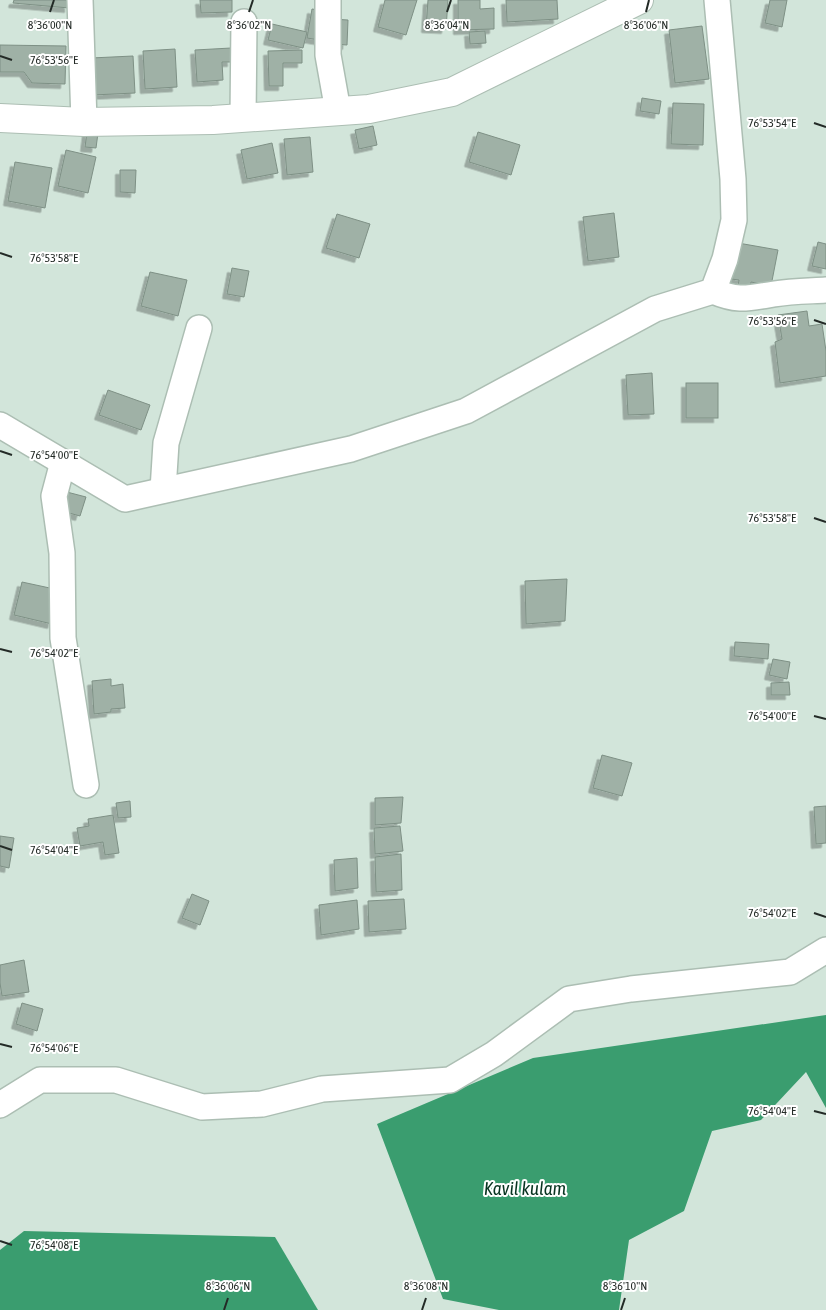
<svg xmlns="http://www.w3.org/2000/svg" width="826" height="1310" font-family="'Asap Condensed',sans-serif">
<style>
.water{fill:#3a9d6f}
.building{fill:#9fb1a6;stroke:#7e9085;filter:url(#shadow)}
.lines{fill:none;stroke-linecap:round;stroke-linejoin:round}
.minor-casing{stroke:#acbeb3;stroke-width:28}
.secondary-casing{stroke:#acbeb3;stroke-width:30}
.minor{stroke:#fff;stroke-width:25}
.secondary{stroke:#fff;stroke-width:28}
.ticks{fill:none;stroke:#232a26;stroke-width:2}
.labels{text-anchor:middle;dominant-baseline:central;stroke-width:4;stroke-linejoin:round;paint-order:stroke}
.water-label{font-size:19px;font-style:italic;fill:#083421;stroke:#fff}
.ticks-label{font-size:12px;text-anchor:middle;fill:#232a26;stroke:#fff;stroke-width:4;stroke-linejoin:round;paint-order:stroke}
</style>
<defs>
<filter id="shadow"><feDropShadow dx="-4.5" dy="4.5" stdDeviation="0" flood-color="#0004"/></filter>
</defs>
<rect width="100%" height="100%" fill="#d2e5da"/>
<g class="water">
<polygon points="826,1015 826,1108 806,1072 761,1120 712,1131 684,1211 629,1240 619,1310 499,1310 443,1299 377,1124 533,1058"/>
<polygon points="24,1231 275,1237 318,1310 0,1310 0,1250"/>
</g>
<g class="building">
<polygon points="14,0 69,0 69,8 13,3"/>
<polygon points="200,0 232,0 232,12 201,13"/>
<polygon points="385,0 417,0 406,35 378,27"/>
<polygon points="428,0 448,0 446,29 426,28"/>
<polygon points="458,0 480,0 480,9 494,8 494,29 458,30"/>
<polygon points="506,0 557,0 558,19 507,22"/>
<polygon points="770,0 787,0 782,27 765,23"/>
<polygon points="312,9 325,11 319,40 307,38"/>
<polygon points="332,19 348,20 347,45 331,44"/>
<polygon points="272,24 307,32 303,48 268,40"/>
<polygon points="702,26 709,79 675,83 669,30"/>
<polygon points="485,31 486,43 470,44 469,32"/>
<polygon points="0,45 66,46 65,84 32,83 24,72 0,72"/>
<polygon points="231,48 232,62 222,62 223,80 197,82 195,50"/>
<polygon points="175,49 177,87 145,89 143,51"/>
<polygon points="302,50 302,63 283,63 283,86 269,86 268,51"/>
<polygon points="133,56 135,93 93,95 91,58"/>
<polygon points="642,98 661,101 659,114 640,111"/>
<polygon points="673,103 704,104 703,145 671,144"/>
<polygon points="373,126 377,145 359,149 355,130"/>
<polygon points="87,132 98,133 96,148 85,147"/>
<polygon points="478,132 520,145 511,175 469,162"/>
<polygon points="310,137 313,172 287,175 284,139"/>
<polygon points="272,143 278,173 247,179 241,150"/>
<polygon points="66,150 96,157 88,193 58,186"/>
<polygon points="15,162 52,168 45,208 8,201"/>
<polygon points="120,170 136,170 135,193 120,192"/>
<polygon points="614,213 619,257 588,261 583,217"/>
<polygon points="337,214 370,224 359,258 326,248"/>
<polygon points="818,242 826,244 826,269 812,266"/>
<polygon points="738,243 778,250 771,286 751,282 749,293 737,291 739,280 731,279"/>
<polygon points="232,268 249,271 244,297 227,294"/>
<polygon points="150,272 187,280 178,316 141,306"/>
<polygon points="807,311 809,326 822,324 826,351 826,376 780,383 775,342 782,339 778,315"/>
<polygon points="652,373 654,414 628,415 626,375"/>
<rect x="686" y="383" width="32" height="35"/>
<polygon points="108,390 150,405 141,430 99,415"/>
<polygon points="63,491 86,497 80,516 58,510"/>
<polygon points="567,579 565,621 526,624 525,581"/>
<polygon points="22,582 59,590 52,624 14,615"/>
<polygon points="735,642 769,644 768,659 734,656"/>
<polygon points="773,659 790,662 787,679 769,675"/>
<polygon points="111,679 111,686 123,684 125,708 111,709 111,712 94,714 92,681"/>
<polygon points="789,682 790,695 771,695 771,683"/>
<polygon points="602,755 632,763 622,796 593,788"/>
<polygon points="403,797 401,823 375,825 375,798"/>
<polygon points="130,801 131,817 118,818 116,803"/>
<polygon points="826,806 826,843 816,844 814,807"/>
<polygon points="113,815 119,853 105,855 103,842 80,846 77,828 89,826 88,819"/>
<polygon points="400,826 403,851 375,854 374,828"/>
<polygon points="0,836 14,838 9,868 0,866"/>
<polygon points="401,854 402,890 376,892 375,857"/>
<polygon points="357,858 358,888 335,891 334,860"/>
<polygon points="192,894 209,901 200,925 182,918"/>
<polygon points="404,899 406,929 369,932 368,901"/>
<polygon points="357,900 359,929 321,935 319,905"/>
<polygon points="24,960 29,992 2,996 0,983 0,965"/>
<polygon points="22,1003 43,1009 37,1031 16,1024"/>
</g>
<g class="lines">
<defs>
<g id="minor">
<polyline points="80,0 84,122"/>
<polyline points="328,0 328,55 338,111"/>
<polyline points="243,118 244,22"/>
<path d="M713 291C739 302 748 298 774 294 791 291 809 291 826 290"/>
<polyline points="0,425 125,499 351,449 466,411 655,309 713,291 725,259 734,220 733,179 717,0"/>
<polyline points="63,462 54,496 62,553 63,638 86,785"/>
<polyline points="163,490 166,443 199,328"/>
<polyline points="0,1105 40,1080 116,1080 202,1107 262,1104 322,1089 450,1080 494,1054 569,999 631,989 790,972 826,950"/>
</g>
<polyline id="secondary" points="0,118 84,122 213,120 369,109 452,92 639,0"/>
</defs>
<use href="#minor" class="minor-casing"/>
<use href="#secondary" class="secondary-casing"/>
<use href="#minor" class="minor"/>
<use href="#secondary" class="secondary"/>
</g>
<path class="ticks" d="M50 12 54 0M249 12 253 0M447 12 451 0M646 12 649 0M0 56 12 60M814 123 826 127M0 253 12 257M814 320 826 324M0 451 12 455M814 518 826 522M0 649 12 652M814 716 826 719M0 846 12 850M814 913 826 917M0 1044 12 1047M814 1111 826 1114M0 1241 12 1245M224 1310 228 1298M422 1310 426 1298M621 1310 625 1298"/>
<g class="labels">
<g class="water-label">
<text x="525" y="1188">Kavil kulam</text>
</g>
</g>
<g class="ticks-label">
<text x="50" y="29">8°36'00"N</text>
<text x="249" y="29">8°36'02"N</text>
<text x="447" y="29">8°36'04"N</text>
<text x="646" y="29">8°36'06"N</text>
<text x="54" y="64">76°53'56"E</text>
<text x="772" y="127">76°53'54"E</text>
<text x="54" y="262">76°53'58"E</text>
<text x="772" y="325">76°53'56"E</text>
<text x="54" y="459">76°54'00"E</text>
<text x="772" y="522">76°53'58"E</text>
<text x="54" y="657">76°54'02"E</text>
<text x="772" y="720">76°54'00"E</text>
<text x="54" y="854">76°54'04"E</text>
<text x="772" y="917">76°54'02"E</text>
<text x="54" y="1052">76°54'06"E</text>
<text x="772" y="1115">76°54'04"E</text>
<text x="54" y="1249">76°54'08"E</text>
<text x="228" y="1290">8°36'06"N</text>
<text x="426" y="1290">8°36'08"N</text>
<text x="625" y="1290">8°36'10"N</text>
</g>
</svg>
